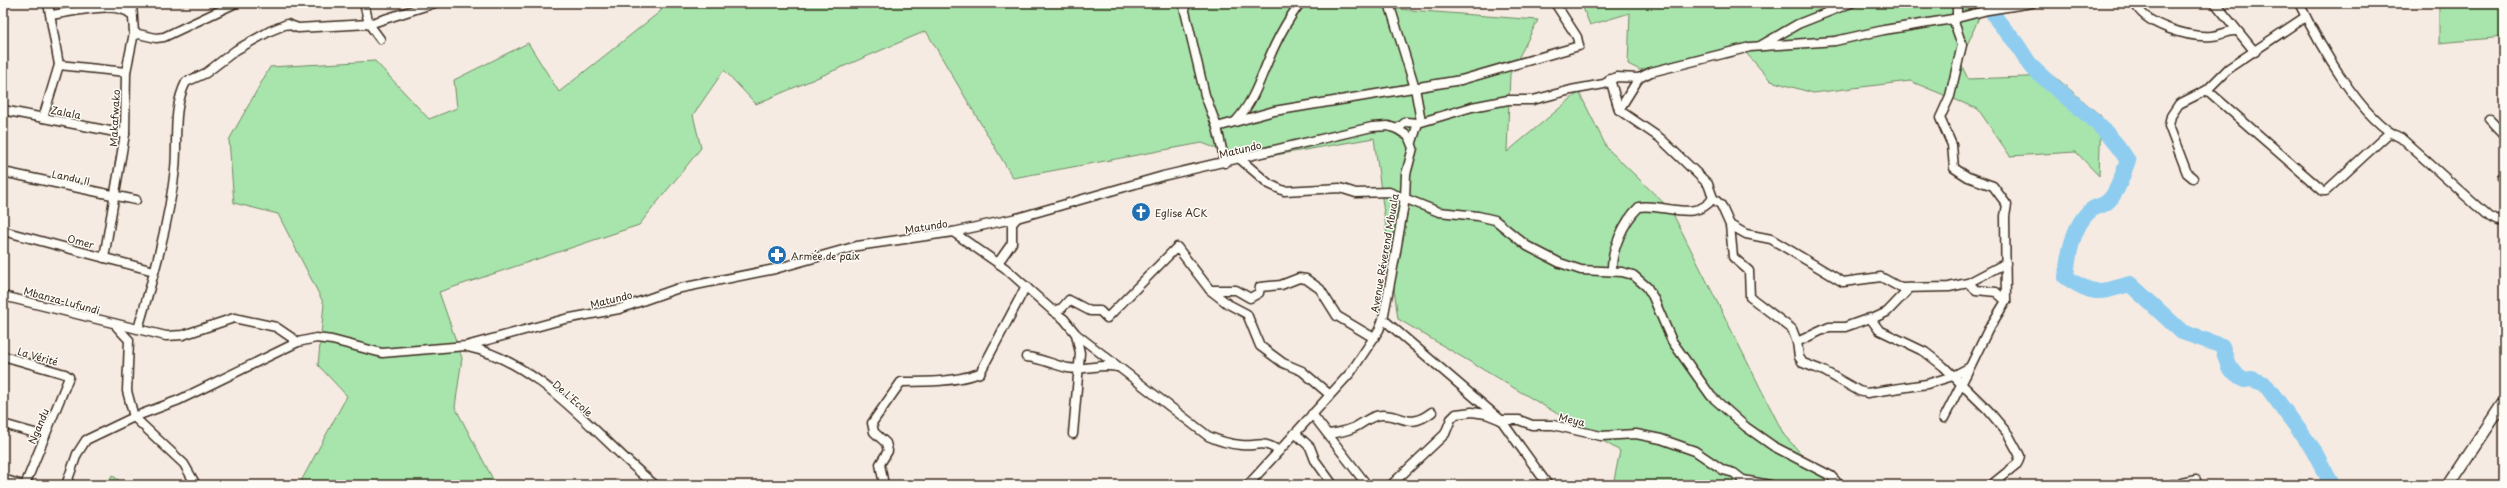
<svg xmlns="http://www.w3.org/2000/svg" width="2507" height="488" font-family="'Playpen Sans',sans-serif">
<style>
.green{fill:#a7e5ac;stroke:#718865}
.lines{fill:none;stroke-linecap:round;stroke-linejoin:round}
.river{stroke:#8fcdf0;stroke-width:16}
.street-casing{stroke:#3b2a1e;stroke-width:11}
.secondary-casing{stroke:#3b2a1e;stroke-width:14}
.street{stroke:#fdfcf7;stroke-width:8}
.secondary{stroke:#fdfcf7;stroke-width:11}
.labels{text-anchor:middle;dominant-baseline:central;stroke-width:3;stroke-linejoin:round;paint-order:stroke}
.street-label{font-size:10px;fill:#3b2a1e;stroke:#fdfcf7}
.poi-label{font-size:10px;fill:#3b2a1e;stroke:#fdfcf7;text-anchor:start}
</style>
<rect width="100%" height="100%" fill="#f6ebe2"/>
<filter id="ink" filterUnits="userSpaceOnUse"><feTurbulence type="fractalNoise" baseFrequency=".025" numOctaves="2"/><feDisplacementMap in="SourceGraphic" scale="8" xChannelSelector="R" yChannelSelector="G"/><feConvolveMatrix kernelMatrix="1 2 1 2 8 2 1 2 1" color-interpolation-filters="sRGB"/></filter>
<g filter="url(#ink)">
<g class="green">
<polygon points="660,3 1320,3 1538,20 1510,74 1507,152 1579,92 1607,148 1671,210 1784,435 1830,485 1613,485 1620,451 1398,319 1374,138 1247,160 1202,143 1013,178 926,31 756,104 724,70 693,115 701,148 639,225 439,292 462,358 455,407 496,485 299,485 347,396 318,365 324,304 278,214 234,203 229,140 270,67 375,61 429,119 457,108 454,80 528,43 559,92 662,10"/>
<polygon points="1581,3 1985,3 1960,62 1968,79 2054,76 2101,116 2099,176 2076,152 2010,156 1978,109 1910,81 1813,93 1771,81 1739,45 1640,70 1628,64 1630,13 1590,25"/>
<polygon points="2439,3 2504,3 2504,37 2439,43"/>
<polygon points="112,475 125,485 107,485"/>
</g>
<g class="lines">
<path class="river" d="M1989 3C1994 19 2002 26 2012 38 2021 48 2026 62 2036 71 2068 101 2104 122 2128 161 2123 172 2118 194 2107 202 2103 206 2096 206 2091 210 2073 224 2068 255 2066 277 2093 296 2099 293 2130 284L2182 332 2222 346 2229 368 2244 380 2252 379 2265 384 2313 449 2332 485"/>
<defs>
<g id="street">
<polyline points="364,3 369,24 380,39"/>
<polyline points="1187,3 1184,7 1205,95 1217,127"/>
<polyline points="1389,3 1415,88 1421,121"/>
<polyline points="1954,3 1957,5 1957,18"/>
<path d="M2135 3C2144 25 2190 38 2212 36 2221 36 2226 30 2236 31"/>
<polyline points="2215,3 2255,52"/>
<path d="M2299 3C2318 42 2361 121 2401 138L2489 217 2498 221 2504 220"/>
<path d="M52 15C72 12 117 0 132 15"/>
<polyline points="134,33 156,38 164,37 236,3"/>
<polyline points="1760,46 1798,24 1851,3"/>
<polyline points="59,65 126,72"/>
<polyline points="1639,78 1619,110 1660,138 1708,184 1713,198 1721,205 1730,225 1733,257 1749,271 1750,297 1792,329 1797,342 1799,357 1803,363 1824,371 1859,391 1867,393 1927,384 1953,376 1970,367 1988,330 2006,301 2005,216 2007,205 1993,186 1968,177 1954,168 1952,145 1940,118 1950,96 1962,45 1953,19"/>
<polyline points="1610,79 1619,110"/>
<polyline points="2207,90 2323,191 2326,191 2389,133"/>
<polyline points="3,110 125,134"/>
<polyline points="43,118 59,65 48,3"/>
<polyline points="2489,119 2504,135"/>
<path d="M1236 121C1256 99 1262 72 1275 45 1282 30 1290 17 1300 3"/>
<polyline points="1412,142 1418,123"/>
<polyline points="1240,159 1269,184 1284,191 1340,188 1356,193 1389,192 1439,212 1478,216 1495,220 1527,246 1560,263 1581,270 1622,272 1633,275 1647,287 1653,297 1672,341 1711,396 1746,427 1773,446 1831,476 1839,485"/>
<polyline points="1225,163 1217,127 1274,111 1461,80 1579,46 1577,37 1555,3"/>
<polyline points="3,172 136,200"/>
<polyline points="2193,178 2187,173 2169,126 2171,116 2179,104 2207,90 2229,68 2305,17"/>
<polyline points="2502,178 2504,180"/>
<polyline points="1730,225 1746,234 1771,239 1843,282 1881,277 1901,288 1949,287 1968,283 2006,263"/>
<polyline points="3,231 154,271"/>
<polyline points="953,232 1005,268 1053,311 1062,308 1069,300 1090,311 1100,311 1107,318 1177,247 1210,290 1236,290 1250,298 1259,293 1260,287 1281,285 1299,278 1306,279 1320,289 1337,316 1374,338"/>
<polyline points="104,258 125,134 126,72 134,33 132,3"/>
<polyline points="998,263 1012,243 1012,224 1017,218"/>
<path d="M1612 271C1611 250 1624 221 1639 207 1663 203 1696 223 1713 198"/>
<polyline points="1968,283 1976,290 1996,292 2006,301"/>
<polyline points="1210,290 1228,304 1247,314 1260,346 1283,363 1302,371 1329,394"/>
<polyline points="3,296 166,336 183,335 234,318 276,327 298,342"/>
<path d="M1053 311 1064 319 1076 334 1208 436C1219 441 1229 444 1241 445 1258 447 1262 439 1279 451"/>
<polyline points="1383,319 1501,420 1548,485"/>
<polyline points="1872,319 1887,312 1910,288"/>
<polyline points="117,327 129,340 127,391 134,417 184,464 196,485"/>
<path d="M138 329C153 278 169 223 175 169 178 141 172 109 186 82L206 73 236 50 270 31 287 24 298 28 369 24 435 3"/>
<polyline points="1797,342 1829,327 1845,327 1870,318 1879,330 1925,352 1943,366 1988,410 2008,434 2020,456 2017,464 1991,485"/>
<path d="M468 347C542 362 599 440 655 485"/>
<polyline points="3,356 65,374 69,377 25,485"/>
<path d="M1026 357C1041 358 1053 365 1068 368 1084 371 1101 363 1117 367"/>
<polyline points="1312,414 1367,485"/>
<polyline points="1944,418 1970,367"/>
<polyline points="3,424 45,436"/>
<polyline points="1295,433 1310,447 1315,460 1333,485"/>
<polyline points="1073,434 1080,353 1076,334"/>
<path d="M1329 434C1337 433 1346 431 1353 428 1363 424 1370 415 1382 415 1405 415 1408 430 1432 412"/>
<polyline points="3,479 22,485"/>
<polyline points="66,485 77,454 86,440 134,417 179,400 298,342 316,338 332,340 382,353 466,346 565,319 619,309 676,289 775,269 857,246 953,232 1017,218 1163,176 1372,127 1388,126 1397,129 1406,122 1418,123 1472,107 1508,100 1533,100 1571,90 1604,84 1616,77 1639,78 1651,72 1750,47 1835,41 1884,30 1953,19 1988,10 2032,3"/>
<path d="M884 485 880 464 888 451 886 443 874 432 872 423 901 382C928 382 954 382 980 373L1026 286"/>
<polyline points="1248,485 1351,372 1379,330 1383,319 1395,257 1405,198 1406,174 1413,148 1408,136 1397,129"/>
<polyline points="1391,485 1445,434 1451,419 1456,414 1472,412 1486,414 1501,420 1519,420 1532,425 1553,425 1601,436 1636,434 1661,439 1695,451 1723,470 1734,473 1743,480 1770,485"/>
<polyline points="2171,485 2196,480"/>
</g>
<polyline id="secondary" points="2449,485 2504,402"/>
</defs>
<use href="#street" class="street-casing"/>
<use href="#secondary" class="secondary-casing"/>
<use href="#street" class="street"/>
<use href="#secondary" class="secondary"/>
</g>
</g>
<defs>
<symbol id="church-disc" viewBox="-11 -11 22 22"><circle r="9.5" fill="#1f6fb2" stroke="#fdfcf7"/><path d="M-1.2-6h2.4v3.5h3.3v2.4h-3.3V6h-2.4V-.1h-3.3v-2.4h3.3Z" fill="#fff"/></symbol>
<symbol id="pharmacy-disc" viewBox="-11 -11 22 22"><circle r="9.5" fill="#1f6fb2" stroke="#fdfcf7"/><path d="M-2-6h4v4h4v4h-4v4h-4v-4h-4v-4h4Z" fill="#fff"/></symbol>
</defs>
<g fill-rule="evenodd">
<use href="#church-disc" x="1130" y="201" width="22" height="22"/>
<use href="#pharmacy-disc" x="766" y="244" width="22" height="22"/>
</g>
<g class="labels">
<g class="street-label">
<text transform="translate(66 112) rotate(11)">Zalala</text>
<text transform="translate(114 118) rotate(-87)">Makafwako</text>
<text transform="translate(1240 149) rotate(-13)">Matundo</text>
<text transform="translate(71 177) rotate(12)">Landu II</text>
<text transform="translate(926 226) rotate(-9)">Matundo</text>
<text transform="translate(81 241) rotate(15)">Omer</text>
<text transform="translate(1384 253) rotate(-80)">Avenue Réverend Mbuala</text>
<text transform="translate(611 299) rotate(-14)">Matundo</text>
<text transform="translate(62 300) rotate(15)">Mbanza-Lufundi</text>
<text transform="translate(38 356) rotate(16)">La Vérité</text>
<text transform="translate(573 398) rotate(41)">De L'Ecole</text>
<text transform="translate(1572 419) rotate(14)">Meya</text>
<text transform="translate(38 426) rotate(-67)">Ngandu</text>
</g>
<g class="poi-label">
<text x="1155" y="212">Eglise ACK</text>
<text x="791" y="255">Armée de paix</text>
</g>
</g>
<rect width="2507" height="488" fill="none" stroke="#fdfcf7" stroke-width="16"/>
<rect x="8" y="8" width="2491" height="472" fill="none" stroke="#3b2a1e" stroke-width="1.5" filter="url(#ink)"/>
</svg>
